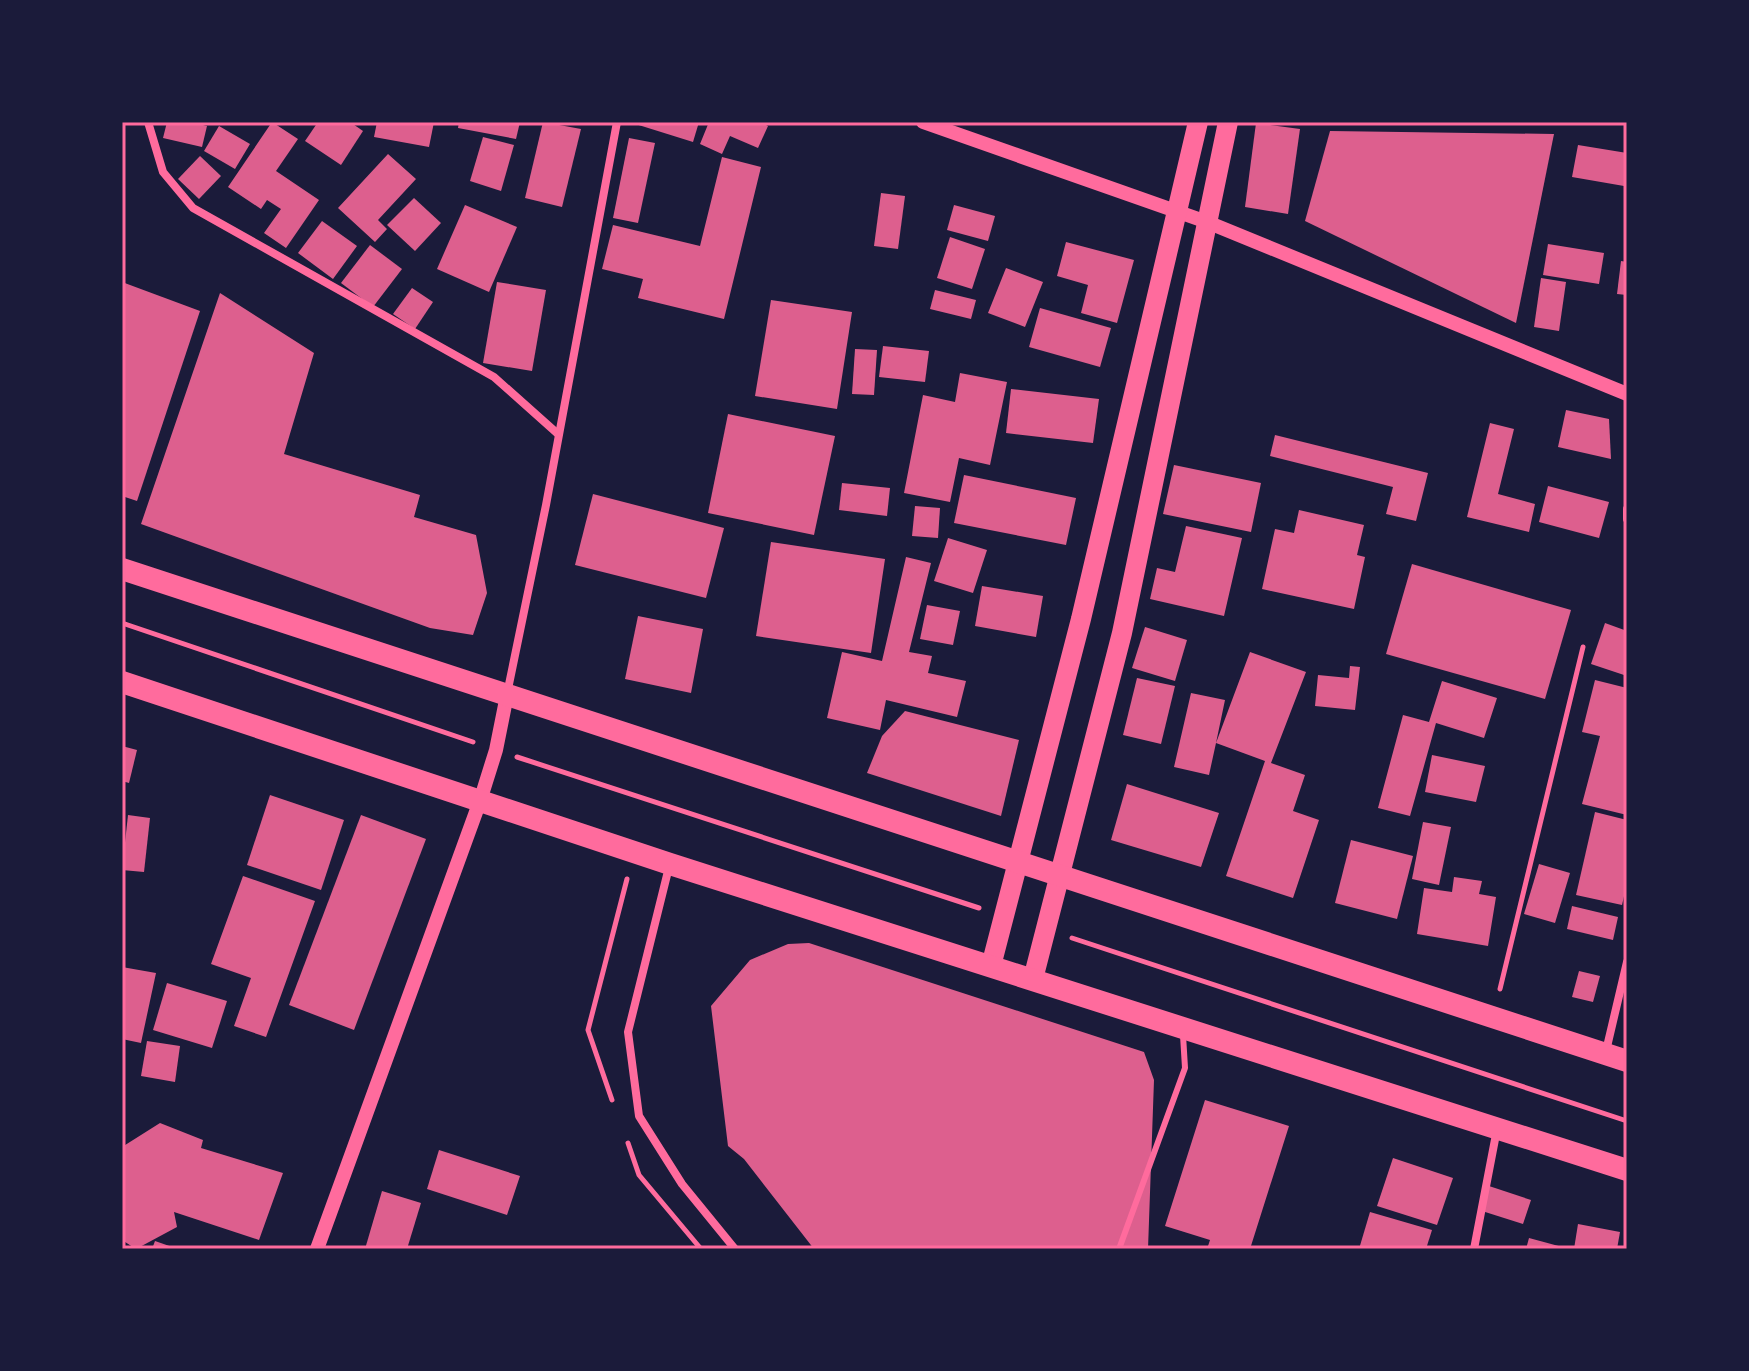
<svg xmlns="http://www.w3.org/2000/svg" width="1749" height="1371" font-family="Helvetica,sans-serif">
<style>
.building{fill:#dd5f8e}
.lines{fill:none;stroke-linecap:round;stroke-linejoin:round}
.path{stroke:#ff6b9d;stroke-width:5}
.service{stroke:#ff6b9d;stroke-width:6}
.minor{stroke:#ff6b9d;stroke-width:8}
.tertiary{stroke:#ff6b9d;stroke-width:14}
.primary{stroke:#ff6b9d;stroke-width:20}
.trunk{stroke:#ff6b9d;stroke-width:22}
.neatline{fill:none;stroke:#ff6b9d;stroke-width:3}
</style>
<rect width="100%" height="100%" fill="#1b1b3a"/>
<g class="building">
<polygon points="167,122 191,122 207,126 202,147 163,138"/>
<polygon points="272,122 298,139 276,171 319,200 286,248 264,233 281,209 267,200 261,209 228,187"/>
<polygon points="318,122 350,122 363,131 341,165 305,141"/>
<polygon points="377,122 434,122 429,147 374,137"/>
<polygon points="459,122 520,122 516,139 458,128"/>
<polygon points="543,122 581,129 562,207 525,198"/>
<polygon points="629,122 699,122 693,142"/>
<polygon points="709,122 760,122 768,126 758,148 730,136 722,154 700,144"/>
<polygon points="1256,123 1300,129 1288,214 1245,207"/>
<polygon points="219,126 250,144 235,169 204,151"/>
<polygon points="1330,131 1554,134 1516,323 1305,221"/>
<polygon points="483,137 514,145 501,191 470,181"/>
<polygon points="629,138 655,143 638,223 613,218"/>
<polygon points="1578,145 1627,153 1624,186 1572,177"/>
<polygon points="388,154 416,179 378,220 387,229 375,242 338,208"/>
<polygon points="200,156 221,176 199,199 178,179"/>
<polygon points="722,157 761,167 724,319 638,298 643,279 602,269 613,225 700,246"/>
<polygon points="881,193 905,196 898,249 874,246"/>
<polygon points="414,198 441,223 415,251 387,225"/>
<polygon points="465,205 517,227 489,292 437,269"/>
<polygon points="954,205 995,216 988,241 947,230"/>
<polygon points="322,221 357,246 333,279 298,253"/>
<polygon points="950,237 985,249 972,289 937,278"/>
<polygon points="1066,242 1134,260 1117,323 1081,313 1088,285 1057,276"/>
<polygon points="1548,244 1604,253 1599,284 1543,275"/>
<polygon points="370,245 402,269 373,307 341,283"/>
<polygon points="1621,261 1627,262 1627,295 1617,294"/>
<polygon points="1006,268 1043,282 1025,327 988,313"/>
<polygon points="1541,278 1566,282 1559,331 1534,327"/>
<polygon points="122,282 200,311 137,501 122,496"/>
<polygon points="497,282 546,290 532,371 483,363"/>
<polygon points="412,288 433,302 415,329 393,314"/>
<polygon points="935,290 976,300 971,319 930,309"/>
<polygon points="220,293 314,353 284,454 420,495 414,517 476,535 487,593 473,635 430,628 141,524"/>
<polygon points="771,300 852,312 837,409 755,396"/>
<polygon points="1040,308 1111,328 1100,367 1029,347"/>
<polygon points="883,346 929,351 925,382 879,377"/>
<polygon points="855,349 877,350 874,395 852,394"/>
<polygon points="960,373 1007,382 990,465 959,458 950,502 904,493 923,395 955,402"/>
<polygon points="1011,389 1099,399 1093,443 1006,433"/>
<polygon points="1566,410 1609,419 1611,459 1558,447"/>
<polygon points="728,414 835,436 814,535 708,513"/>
<polygon points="1490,423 1514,429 1498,494 1535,504 1529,532 1467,517"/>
<polygon points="1275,435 1428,473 1416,521 1386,514 1393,487 1270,456"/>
<polygon points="1174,465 1261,483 1251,532 1163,514"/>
<polygon points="964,475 1076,498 1066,545 954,523"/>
<polygon points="842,483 890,488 887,516 839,510"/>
<polygon points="1548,486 1609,502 1599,538 1539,522"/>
<polygon points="593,494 724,528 706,598 575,565"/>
<polygon points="915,506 940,508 938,538 912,536"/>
<polygon points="1299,510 1364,525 1357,555 1365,557 1354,609 1262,589 1275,529 1294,533"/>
<polygon points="1186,526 1242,538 1224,616 1150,599 1157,568 1175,572"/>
<polygon points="948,538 987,550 973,593 934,581"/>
<polygon points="771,542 885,559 871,653 756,636"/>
<polygon points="906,557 931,563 909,652 932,656 928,673 966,681 957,717 886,700 880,730 827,718 842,652 882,661"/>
<polygon points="1412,564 1571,610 1545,699 1386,654"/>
<polygon points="982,586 1043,596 1036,637 975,626"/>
<polygon points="927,605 960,611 953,645 920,639"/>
<polygon points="638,616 703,629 691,693 625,679"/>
<polygon points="1605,623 1627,631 1627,676 1591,664"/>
<polygon points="1145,627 1187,640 1175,681 1132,668"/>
<polygon points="1250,652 1306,672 1271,763 1305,775 1293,811 1319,820 1293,898 1226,876 1265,761 1216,743 1209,775 1174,767 1191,693 1225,700 1216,743"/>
<polygon points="1350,666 1360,667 1355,710 1315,706 1318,675 1349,678"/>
<polygon points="1137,678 1175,686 1161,744 1123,735"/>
<polygon points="1595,680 1627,688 1627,815 1582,804 1600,736 1582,732"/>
<polygon points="1442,681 1497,698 1484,738 1436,723 1410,816 1378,808 1403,715 1429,722"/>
<polygon points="905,711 1019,740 1001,816 867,773 882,736"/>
<polygon points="122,746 137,750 129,783 122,781"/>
<polygon points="1432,755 1485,766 1476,802 1425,792"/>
<polygon points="1127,784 1219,813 1201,867 1111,840"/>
<polygon points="270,795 344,820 321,890 247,865"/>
<polygon points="1595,812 1627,820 1627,883 1622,905 1576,895"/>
<polygon points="128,815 150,818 144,872 122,870"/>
<polygon points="361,815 426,839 354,1030 289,1005"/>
<polygon points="1423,822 1451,827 1439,885 1412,879"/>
<polygon points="1351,840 1413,856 1397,919 1335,903"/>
<polygon points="1539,864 1570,873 1555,923 1524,914"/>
<polygon points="243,876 315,901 266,1037 234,1026 251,978 211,964"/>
<polygon points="1454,877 1482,881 1479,894 1496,897 1488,946 1417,934 1424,888 1452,892"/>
<polygon points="1572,906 1618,917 1613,940 1567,929"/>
<polygon points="809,943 1144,1052 1154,1080 1148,1249 814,1249 744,1159 728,1146 711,1006 750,960 788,944"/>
<polygon points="122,967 156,973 141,1043 122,1039"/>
<polygon points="1579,971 1600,976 1593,1002 1572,997"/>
<polygon points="167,983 227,1001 212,1048 153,1030"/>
<polygon points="147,1041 180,1046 175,1082 141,1076"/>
<polygon points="1205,1100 1289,1126 1250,1249 1207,1249 1210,1240 1165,1226"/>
<polygon points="160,1123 203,1140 201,1148 283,1173 259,1240 174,1212 177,1227 136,1249 122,1240 122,1147"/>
<polygon points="439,1150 520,1176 507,1215 427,1189"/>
<polygon points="1393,1158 1453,1178 1437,1225 1377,1206"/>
<polygon points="1489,1186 1531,1200 1523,1224 1482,1211"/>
<polygon points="382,1191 421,1203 407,1249 365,1249"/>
<polygon points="1370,1212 1432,1230 1426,1249 1359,1249"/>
<polygon points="1578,1224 1620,1232 1617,1249 1574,1249"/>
<polygon points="1529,1238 1566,1248 1566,1249 1526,1249"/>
<polygon points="155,1241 178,1249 152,1249"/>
</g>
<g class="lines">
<g class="path">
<polyline points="122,623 473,742"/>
<polyline points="517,757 979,908"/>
<polyline points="1072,938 1627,1121"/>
<polyline points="1500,989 1583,647"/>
<polyline points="612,1100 588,1030 627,879"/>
<polyline points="628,1143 639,1175 701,1249"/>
</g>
<polyline class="service" points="1119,1249 1185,1068 1183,1035"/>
<g class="minor">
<polyline points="148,122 163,172 193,208 494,377 558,434"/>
<polyline points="1627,509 1627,519"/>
<polyline points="507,694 546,505 617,122"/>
<polyline points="669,867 628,1032 639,1116 682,1184 735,1249"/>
<polyline points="1606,1051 1627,962"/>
<polyline points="1474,1249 1497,1129"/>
</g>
<g class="tertiary">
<polyline points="923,122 1207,222 1627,394"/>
<polyline points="317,1249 480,801 496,750 507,695"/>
</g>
<g class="primary">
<polyline points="991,966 1081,619 1198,122"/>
<polyline points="1033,979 1122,633 1228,122"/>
</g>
<g class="trunk">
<polyline points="122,569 1627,1061"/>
<polyline points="122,682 670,864 1627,1170"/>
</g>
</g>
<rect width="1749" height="1371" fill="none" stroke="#1b1b3a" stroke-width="248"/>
<rect x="124" y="124" width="1501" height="1123" class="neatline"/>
</svg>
